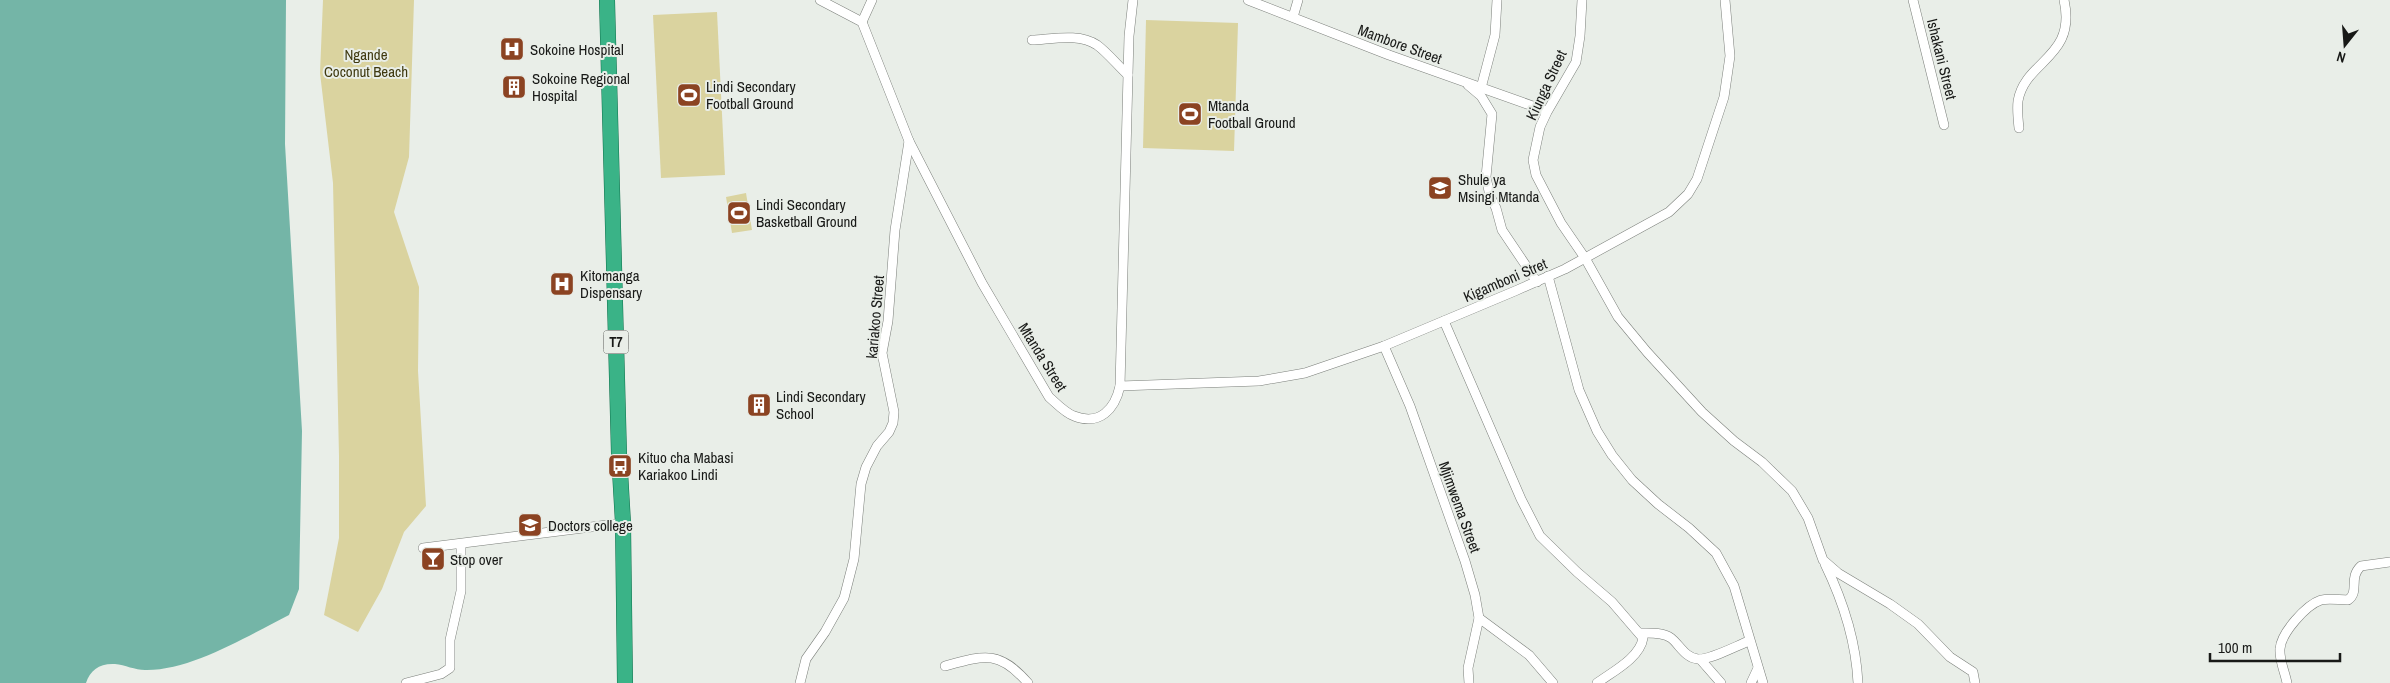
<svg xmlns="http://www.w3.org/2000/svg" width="2390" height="683" font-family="'Archivo Narrow',sans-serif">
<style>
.green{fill:#dad39f}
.water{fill:#74b5a7}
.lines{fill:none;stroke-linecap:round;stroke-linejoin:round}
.minor-casing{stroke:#7b7f7a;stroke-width:10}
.trunk-casing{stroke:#0e714c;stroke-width:16}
.minor{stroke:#fff;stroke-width:9}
.trunk{stroke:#3ab387;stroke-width:15}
.labels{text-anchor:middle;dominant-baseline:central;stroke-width:4;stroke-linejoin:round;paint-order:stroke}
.shield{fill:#e9eee8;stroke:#575956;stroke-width:1}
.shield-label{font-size:14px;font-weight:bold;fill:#181917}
.street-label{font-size:15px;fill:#181917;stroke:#e9eee8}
.poi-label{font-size:15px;fill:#181917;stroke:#e9eee8;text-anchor:start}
.park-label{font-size:15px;fill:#3f390f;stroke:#e9eee8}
</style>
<rect width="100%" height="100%" fill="#e9eee8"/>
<g class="green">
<polygon points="323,0 414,0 409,157 394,212 419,287 418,371 426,506 404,532 382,589 358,632 324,615 339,538 339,456 333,183 320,73"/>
<polygon points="717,12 725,175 661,178 653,15"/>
<polygon points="1146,20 1238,23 1234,151 1143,148"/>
<polygon points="746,193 752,230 732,233 726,197"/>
</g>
<path class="water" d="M0 0H286L285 144 302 431 299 589 289 615C249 635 191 671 145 670 135 670 125 665 115 664 100 663 90 670 86 683H0Z"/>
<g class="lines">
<defs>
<g id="minor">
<path d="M820 0 862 22 909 141 982 283 1049 397C1057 404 1065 413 1074 416 1100 426 1115 409 1120 386L1129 36 1133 0"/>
<polyline points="1248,0 1389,55 1544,110"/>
<polyline points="1582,0 1580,36 1576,62 1547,112 1540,127 1533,160 1536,175 1561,223 1585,258 1618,317 1647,352 1702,412 1734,441 1762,462 1792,491 1808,518 1823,560 1838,573 1890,604 1918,624 1950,657 1973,672 1975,683"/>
<polyline points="1913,0 1944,125"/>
<polyline points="1293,17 1298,0"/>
<polyline points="862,22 872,0"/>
<path d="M1032 40C1053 39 1079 33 1097 45 1108 53 1118 66 1128 75"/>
<polyline points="1468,85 1481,96 1492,114 1486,177 1490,196 1496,208 1502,230 1537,282"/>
<polyline points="1481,88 1495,35 1497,0"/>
<path d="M2019 128C2018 119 2017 109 2018 101 2025 60 2077 58 2064 0"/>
<polyline points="1548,276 1579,390 1597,431 1612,455 1632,480 1658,504 1689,528 1716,553 1734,586 1763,683"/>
<path d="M1444 321 1521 499 1540 536 1577 572 1612 602 1643 638C1640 658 1612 672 1597 683"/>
<polyline points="1384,346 1410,406 1465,561 1475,595 1479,618 1468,668 1469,683"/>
<polyline points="1120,386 1259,381 1305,373 1384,346 1515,291 1565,269 1669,212 1688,194 1697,179 1724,97 1730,56 1725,0"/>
<polyline points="423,548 623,523"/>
<path d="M1825 564C1843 601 1856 642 1858 683"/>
<polyline points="1479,618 1529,655 1553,683"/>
<path d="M1640 633C1649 633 1663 632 1671 638 1679 644 1685 658 1698 659 1710 660 1736 646 1749 641"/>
<polyline points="1700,659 1721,683"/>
<path d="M945 666C985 655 999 650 1028 683"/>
<polyline points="406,683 441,674 450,668 450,640 461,591 461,544"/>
<polyline points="800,683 806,659 825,632 844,598 854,559 861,484 866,467 877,446 889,432 893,423 894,412 882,353 888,321 895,230 909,141"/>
<polyline points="1751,683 1758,668"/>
<path d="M2287 683C2285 672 2279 660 2280 649 2281 633 2306 605 2321 600 2329 598 2339 600 2348 600 2360 592 2348 578 2361 566L2390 562"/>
</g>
<polyline id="trunk" points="607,0 619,454 623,523 625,683"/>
</defs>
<use href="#minor" class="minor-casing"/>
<use href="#trunk" class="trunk-casing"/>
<use href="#minor" class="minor"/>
<use href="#trunk" class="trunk"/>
</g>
<defs>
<symbol id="hospital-square" viewBox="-11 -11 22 22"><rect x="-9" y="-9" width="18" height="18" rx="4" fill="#8b4322" stroke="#e9eee8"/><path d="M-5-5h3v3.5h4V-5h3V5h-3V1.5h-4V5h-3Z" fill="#fff"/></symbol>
<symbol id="building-square" viewBox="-11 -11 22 22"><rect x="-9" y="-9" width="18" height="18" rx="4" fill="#8b4322" stroke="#e9eee8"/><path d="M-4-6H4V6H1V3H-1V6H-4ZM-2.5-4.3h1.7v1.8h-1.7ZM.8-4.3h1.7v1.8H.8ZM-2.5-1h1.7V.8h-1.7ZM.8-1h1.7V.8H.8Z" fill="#fff"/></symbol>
<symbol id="stadium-square" viewBox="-11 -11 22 22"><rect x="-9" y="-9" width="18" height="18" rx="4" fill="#8b4322" stroke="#e9eee8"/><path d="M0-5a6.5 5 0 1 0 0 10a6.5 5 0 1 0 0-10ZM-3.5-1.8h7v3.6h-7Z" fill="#fff"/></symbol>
<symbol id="school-square" viewBox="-11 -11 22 22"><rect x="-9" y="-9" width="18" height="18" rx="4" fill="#8b4322" stroke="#e9eee8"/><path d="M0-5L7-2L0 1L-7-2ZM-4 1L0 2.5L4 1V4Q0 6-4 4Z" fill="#fff"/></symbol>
<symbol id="bus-square" viewBox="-11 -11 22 22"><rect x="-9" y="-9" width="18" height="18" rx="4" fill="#8b4322" stroke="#e9eee8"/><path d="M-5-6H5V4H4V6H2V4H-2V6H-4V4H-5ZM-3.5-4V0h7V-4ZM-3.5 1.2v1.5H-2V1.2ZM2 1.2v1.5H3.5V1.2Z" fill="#fff"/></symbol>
<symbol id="university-square" viewBox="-11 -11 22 22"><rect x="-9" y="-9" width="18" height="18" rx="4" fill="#8b4322" stroke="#e9eee8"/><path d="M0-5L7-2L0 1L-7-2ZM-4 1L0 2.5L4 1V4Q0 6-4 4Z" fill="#fff"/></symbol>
<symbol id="bar-square" viewBox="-11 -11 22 22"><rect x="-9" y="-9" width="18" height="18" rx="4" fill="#8b4322" stroke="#e9eee8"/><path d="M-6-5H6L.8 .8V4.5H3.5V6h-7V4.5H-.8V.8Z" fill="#fff"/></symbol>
</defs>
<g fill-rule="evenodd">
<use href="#hospital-square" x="498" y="35" width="28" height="28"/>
<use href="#building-square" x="500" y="73" width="28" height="28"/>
<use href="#stadium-square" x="675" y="81" width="28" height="28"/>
<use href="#stadium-square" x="1176" y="100" width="28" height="28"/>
<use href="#school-square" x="1426" y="174" width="28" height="28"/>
<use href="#stadium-square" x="725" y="199" width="28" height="28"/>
<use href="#hospital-square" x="548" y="270" width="28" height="28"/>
<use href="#building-square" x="745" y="391" width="28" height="28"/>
<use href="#bus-square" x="606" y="452" width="28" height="28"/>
<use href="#university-square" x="516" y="511" width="28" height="28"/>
<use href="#bar-square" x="419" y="545" width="28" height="28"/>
</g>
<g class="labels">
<rect class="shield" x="603.5" y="330.5" width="25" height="23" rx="4"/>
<g class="shield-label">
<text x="616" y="342">T7</text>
</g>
<g class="street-label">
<text transform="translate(1400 44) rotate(20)">Mambore Street</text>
<text transform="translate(1942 59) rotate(76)">Ishakani Street</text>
<text transform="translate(1546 85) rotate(-65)">Kiunga Street</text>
<text transform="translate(1505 280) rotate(-23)">Kigamboni Stret</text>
<text transform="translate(875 317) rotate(-85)">kariakoo Street</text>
<text transform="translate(1043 357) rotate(58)">Mtanda Street</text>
<text transform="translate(1460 507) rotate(70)">Mjimwema Street</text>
</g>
<g class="poi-label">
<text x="530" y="49">Sokoine Hospital</text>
<text x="532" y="78">Sokoine Regional<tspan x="532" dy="17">Hospital</tspan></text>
<text x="706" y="86">Lindi Secondary<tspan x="706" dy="17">Football Ground</tspan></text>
<text x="1208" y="105">Mtanda<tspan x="1208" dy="17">Football Ground</tspan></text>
<text x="1458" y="179">Shule ya<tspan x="1458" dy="17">Msingi Mtanda</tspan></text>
<text x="756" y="204">Lindi Secondary<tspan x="756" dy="17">Basketball Ground</tspan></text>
<text x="580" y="275">Kitomanga<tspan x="580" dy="17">Dispensary</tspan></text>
<text x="776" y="396">Lindi Secondary<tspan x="776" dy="17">School</tspan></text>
<text x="638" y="457">Kituo cha Mabasi<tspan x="638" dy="17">Kariakoo Lindi</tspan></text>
<text x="548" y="525">Doctors college</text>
<text x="450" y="559">Stop over</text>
</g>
<g class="park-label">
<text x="366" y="54">Ngande<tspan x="366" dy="17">Coconut Beach</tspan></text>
</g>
</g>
<g transform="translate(2345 45) rotate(197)" stroke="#e9eee8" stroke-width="4" paint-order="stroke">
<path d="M0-4L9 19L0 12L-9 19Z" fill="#181917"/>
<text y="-8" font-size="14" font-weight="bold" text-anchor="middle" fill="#181917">N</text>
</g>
<path d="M2210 653v8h130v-8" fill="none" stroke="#181917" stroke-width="2.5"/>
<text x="2218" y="653" font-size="15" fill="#181917" stroke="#e9eee8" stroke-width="4" paint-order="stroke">100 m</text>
</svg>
